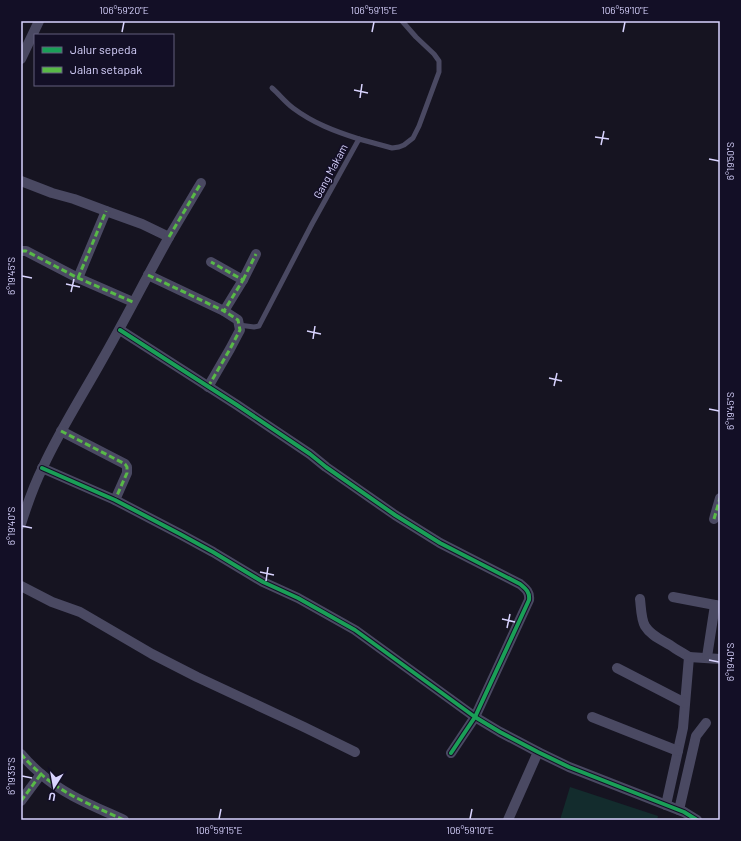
<svg xmlns="http://www.w3.org/2000/svg" width="741" height="841" font-family="Barlow,sans-serif">
<style>
.green{fill:#132c2d}
.lines{fill:none;stroke-linecap:round;stroke-linejoin:round}
.lane{stroke:#4a4962;stroke-width:5}
.street{stroke:#4a4962;stroke-width:10}
.quiet{stroke:#58b947;stroke-width:3;stroke-dasharray:6 3;stroke-linecap:butt}
.cycleway-casing{stroke:#130f26;stroke-width:6}
.cycleway{stroke:#1a9f57;stroke-width:4}
.ticks{fill:none;stroke:#d9d4ff;stroke-width:1.5}
.labels{text-anchor:middle;dominant-baseline:central;stroke-width:3.5;stroke-linejoin:round;paint-order:stroke}
.street-label{font-size:11px;fill:#d9d4ff;stroke:#130f26}
.neatline{fill:none;stroke:#d9d4ff;stroke-width:1.5}
.ticks-label{font-size:10px;text-anchor:middle;fill:#d9d4ff}
</style>
<rect width="100%" height="100%" fill="#161421"/>
<polygon class="green" points="570,787 658,816 657,820 560,820"/>
<g class="lines">
<g class="lane">
<path d="M272 88C279 94 285 102 293 108 313 123 334 131 359 139"/>
<polyline points="239,325 254,327 259,326 260,324 312,224 359,139 392,148 399,147 404,145 413,138 419,126 439,72 439,61 434,54 416,37 402,21"/>
</g>
<g class="street">
<polyline points="21,59 39,21"/>
<path d="M21 181 52 193 74 199 106 211 142 224 169 237C146 278 125 320 102 360 82 396 60 430 43 467 34 485 27 505 21 524"/>
<polyline points="169,237 201,183"/>
<polyline points="21,251 26,251 78,278 133,302"/>
<polyline points="148,275 224,311 243,280 211,262"/>
<polyline points="78,278 106,211"/>
<polyline points="243,280 256,254"/>
<path d="M120 330 237 405 310 454 326 467 395 515 440 543 520 584C526 589 530 592 529 600L475 717 451 753"/>
<polyline points="208,387 230,349 240,330 238,320 224,311"/>
<polyline points="61,431 125,464 127,467 127,473 115,500"/>
<polyline points="42,468 115,500 180,534 213,552 263,582 298,598 355,630 475,717 500,732 538,752 569,767 684,812 697,820"/>
<polyline points="714,519 720,498"/>
<polyline points="21,586 52,602 80,612 152,654 197,677 304,727 355,752"/>
<polyline points="673,597 715,605"/>
<path d="M640 599C641 607 641 619 645 626 651 636 662 640 670 645 677 650 683 653 689 657L683 728 666 805"/>
<polyline points="689,657 720,659"/>
<polyline points="707,657 715,605 720,606"/>
<polyline points="617,668 685,703"/>
<polyline points="592,717 678,751"/>
<path d="M21 754C27 761 34 768 41 774 64 795 96 807 124 820"/>
<polyline points="21,801 41,774"/>
<polyline points="679,810 696,736 706,723"/>
<polyline points="508,820 538,752"/>
</g>
<g class="quiet">
<polyline points="169,237 201,183"/>
<polyline points="21,251 26,251 78,278 133,302"/>
<polyline points="148,275 224,311 243,280 211,262"/>
<polyline points="78,278 106,211"/>
<polyline points="243,280 256,254"/>
<polyline points="208,387 230,349 240,330 238,320 224,311"/>
<polyline points="61,431 125,464 127,467 127,473 115,500"/>
<polyline points="714,519 720,498"/>
<path d="M21 754C27 761 34 768 41 774 64 795 96 807 124 820"/>
<polyline points="21,801 41,774"/>
</g>
<defs>
<g id="cycleway">
<path d="M120 330 237 405 310 454 326 467 395 515 440 543 520 584C526 589 530 592 529 600L475 717 451 753"/>
<polyline points="42,468 115,500 180,534 213,552 263,582 298,598 355,630 475,717 500,732 538,752 569,767 684,812 697,820"/>
</g>
</defs>
<use href="#cycleway" class="cycleway-casing"/>
<use href="#cycleway" class="cycleway"/>
</g>
<path class="ticks" d="M122 32 124 22M372 32 374 22M623 32 625 22M354 90 368 93M360 98 362 84M595 137 609 139M601 145 604 131M709 159 719 161M22 276 32 278M66 284 80 287M71 292 74 279M307 331 321 334M313 339 315 326M549 378 562 381M554 386 557 373M709 409 719 411M22 526 32 528M260 572 274 575M266 581 268 567M502 619 515 622M507 628 510 614M709 660 719 662M22 776 32 778M219 819 221 809M470 819 472 809"/>
<g class="labels">
<g class="street-label">
<text transform="translate(330 171) rotate(-62)">Gang Makam</text>
</g>
</g>
<rect width="741" height="841" fill="none" stroke="#130f26" stroke-width="44"/>
<rect x="34" y="34" width="140" height="52" fill="#130f26" stroke="#625e7d"/>
<rect x="42" y="47" width="20" height="6" fill="#1a9f57" stroke="#625e7d"/>
<text x="70" y="54" font-size="12" fill="#d9d4ff">Jalur sepeda</text>
<rect x="42" y="67" width="20" height="6" fill="#58b947" stroke="#625e7d"/>
<text x="70" y="74" font-size="12" fill="#d9d4ff">Jalan setapak</text>
<g transform="translate(54 787) rotate(191)" stroke="#130f26" stroke-width="3" paint-order="stroke">
<path d="M0-3L7 15L0 10L-7 15Z" fill="#d9d4ff"/>
<text y="-6" font-size="11" font-weight="bold" text-anchor="middle" fill="#d9d4ff">U</text>
</g>
<rect x="22" y="22" width="697" height="797" class="neatline"/>
<g class="ticks-label">
<text x="124" y="14">106°59'20"E</text>
<text x="374" y="14">106°59'15"E</text>
<text x="625" y="14">106°59'10"E</text>
<text transform="translate(730 161) rotate(-90)" y="4">6°19'50"S</text>
<text transform="translate(11 276) rotate(-90)" y="4">6°19'45"S</text>
<text transform="translate(730 411) rotate(-90)" y="4">6°19'45"S</text>
<text transform="translate(11 526) rotate(-90)" y="4">6°19'40"S</text>
<text transform="translate(730 662) rotate(-90)" y="4">6°19'40"S</text>
<text transform="translate(11 776) rotate(-90)" y="4">6°19'35"S</text>
<text x="219" y="834">106°59'15"E</text>
<text x="470" y="834">106°59'10"E</text>
</g>
</svg>
